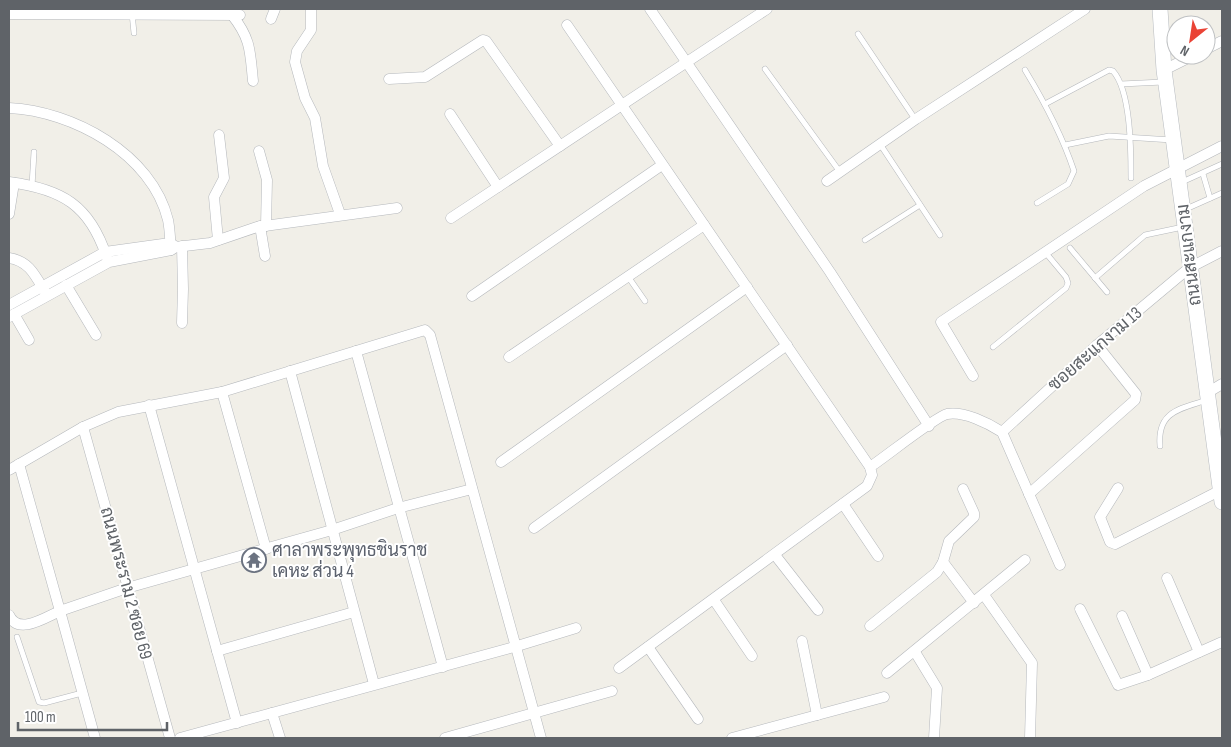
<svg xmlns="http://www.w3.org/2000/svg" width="1231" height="747" font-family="'Sofia Sans Condensed',Sarabun,sans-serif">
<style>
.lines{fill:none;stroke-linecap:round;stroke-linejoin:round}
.lane-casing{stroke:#b5b8bc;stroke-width:6}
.street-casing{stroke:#b5b8bc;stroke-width:11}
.secondary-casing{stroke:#b6babf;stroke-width:16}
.lane{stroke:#fff;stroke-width:5}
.street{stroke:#fff;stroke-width:10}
.secondary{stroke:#fff;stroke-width:15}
.labels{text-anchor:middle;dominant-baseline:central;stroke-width:4;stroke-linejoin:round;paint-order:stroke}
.street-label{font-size:18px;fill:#5f6368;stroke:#fff}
.worship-label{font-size:18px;fill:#5b616d;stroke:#fff;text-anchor:start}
</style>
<rect width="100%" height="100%" fill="#f1efe8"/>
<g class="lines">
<defs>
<g id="lane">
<polyline points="132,13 134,33"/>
<polyline points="858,34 915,119"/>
<polyline points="765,69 840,172"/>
<path d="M1025 70C1045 103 1062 135 1074 171L1068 184 1037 203"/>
<polyline points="1121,84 1163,82"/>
<path d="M1045 104 1109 70 1113 71C1131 91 1131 151 1131 178"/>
<polyline points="880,144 940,235"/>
<polyline points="1065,145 1109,136 1172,140"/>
<polyline points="1203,174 1210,198"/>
<polyline points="1182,182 1222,164"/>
<polyline points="32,186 34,152"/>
<polyline points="1186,209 1222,193"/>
<polyline points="865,240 920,205"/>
<polyline points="1070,248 1107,292"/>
<polyline points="629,278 645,301"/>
<polyline points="1095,278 1145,235 1183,227"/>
<polyline points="993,347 1066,288 1068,283 1066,277 1045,252"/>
<path d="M1160 446C1157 411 1180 409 1207 400"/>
<polyline points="17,637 39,702 44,703 82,693"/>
</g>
<g id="street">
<polyline points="311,9 311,30 297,51 295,62 305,98 315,118 323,166 340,214"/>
<polyline points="650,9 830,272 929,426"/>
<polyline points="9,14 240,15"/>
<path d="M232 15C251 39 250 51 253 81"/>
<polyline points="271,19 275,9"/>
<polyline points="567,25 870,467 872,475 867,486 619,668"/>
<polyline points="1206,49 1222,41"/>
<polyline points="1164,70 1194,55"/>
<polyline points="389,79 425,77 483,40 486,41 560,146"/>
<path d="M9 108C73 111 152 154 168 220 170 229 170 241 171 250"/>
<polyline points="450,114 498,187"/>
<polyline points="259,151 267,180 266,226"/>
<polyline points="827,181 916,119 1085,9"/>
<path d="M9 182C62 189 90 205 107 258"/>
<polyline points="9,214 14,183"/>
<polyline points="451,218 767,9"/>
<polyline points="260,226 265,256"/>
<polyline points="218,240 214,197 224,178 219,135"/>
<path d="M9 258C29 261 35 275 45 292"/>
<polyline points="66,285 96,335"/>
<polyline points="472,296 662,165"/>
<polyline points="9,305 105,252 170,243 175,246"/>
<polyline points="14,314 29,340"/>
<polyline points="9,317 109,262 171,250 176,247 210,243 257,227 397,208"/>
<polyline points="182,323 183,289 182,246"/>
<polyline points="356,351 443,667"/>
<polyline points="509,357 704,225"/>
<polyline points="290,371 374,684"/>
<polyline points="973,376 941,322 1144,186 1222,146"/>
<polyline points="222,392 266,549"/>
<polyline points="1207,393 1222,384"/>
<polyline points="149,405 237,723"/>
<polyline points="83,427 170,738"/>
<polyline points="1002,432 1097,345 1189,268 1222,251"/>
<polyline points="501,462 747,287"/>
<polyline points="19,464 60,611 127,588 332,530 398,508 472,489"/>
<path d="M870 467C884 458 935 417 947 414 964 411 988 423 1002 432L1060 565"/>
<polyline points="9,470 83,427 118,412 222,392 425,330 430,335 541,738"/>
<polyline points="1118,488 1100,517 1110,542 1115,544 1219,491"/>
<polyline points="1029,494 1135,400 1136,394 1097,345"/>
<polyline points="843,504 878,556"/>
<polyline points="534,528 787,345"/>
<polyline points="775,555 818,610"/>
<polyline points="943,562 974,603"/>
<polyline points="1167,578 1199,652"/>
<polyline points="984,595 1032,663 1030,738"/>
<polyline points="714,600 752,656"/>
<polyline points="1080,609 1118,685 1148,675 1222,642"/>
<path d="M9 615C18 636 46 617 60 611L95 738"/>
<polyline points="1122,616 1148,675"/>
<polyline points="870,626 937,572 943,562 949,541 974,517 974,513 963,489"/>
<polyline points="802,641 817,715"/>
<polyline points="648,647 698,719"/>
<polyline points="217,651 354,612"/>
<polyline points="915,652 937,688 934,738"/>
<polyline points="887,673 1025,560"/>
<polyline points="272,713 280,738"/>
<polyline points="180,738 514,647 576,628"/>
<polyline points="445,738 612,691"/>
<polyline points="732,738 884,697"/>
</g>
<polyline id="secondary" points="1160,9 1164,70 1222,502"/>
</defs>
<use href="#lane" class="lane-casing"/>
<use href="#street" class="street-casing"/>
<use href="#secondary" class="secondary-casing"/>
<use href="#lane" class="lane"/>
<use href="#street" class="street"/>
<use href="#secondary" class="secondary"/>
</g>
<defs>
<symbol id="temple-ring" viewBox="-11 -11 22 22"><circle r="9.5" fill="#fff" stroke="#6b7280" stroke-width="1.5"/><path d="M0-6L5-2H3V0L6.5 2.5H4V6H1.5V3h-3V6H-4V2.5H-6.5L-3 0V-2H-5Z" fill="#6b7280"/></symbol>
</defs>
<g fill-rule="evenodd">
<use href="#temple-ring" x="240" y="546" width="28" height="28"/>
</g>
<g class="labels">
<g class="street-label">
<text transform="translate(1189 255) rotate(-97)">ถนนสะแกงาม</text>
<text transform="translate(1095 349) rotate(-41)">ซอยสะแกงาม 13</text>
<text transform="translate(126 583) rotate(75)">ถนนพระราม 2 ซอย 69</text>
</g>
<g class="worship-label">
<text x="272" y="550">ศาลาพระพุทธชินราช<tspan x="272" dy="21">เคหะ ส่วน 4</tspan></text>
</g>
</g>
<rect width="1231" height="747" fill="none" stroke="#5f6368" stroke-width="20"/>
<g transform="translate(1191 40) rotate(210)"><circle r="24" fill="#ffffff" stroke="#bfc1c3"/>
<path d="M0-4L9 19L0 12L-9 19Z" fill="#ea4335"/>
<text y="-8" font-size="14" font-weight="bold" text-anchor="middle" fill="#5f6368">N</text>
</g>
<path d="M18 722v8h149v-8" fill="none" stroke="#5f6368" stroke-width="2.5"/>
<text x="25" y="722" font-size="15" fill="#5f6368" stroke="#ffffff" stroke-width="4" paint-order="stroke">100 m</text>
</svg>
